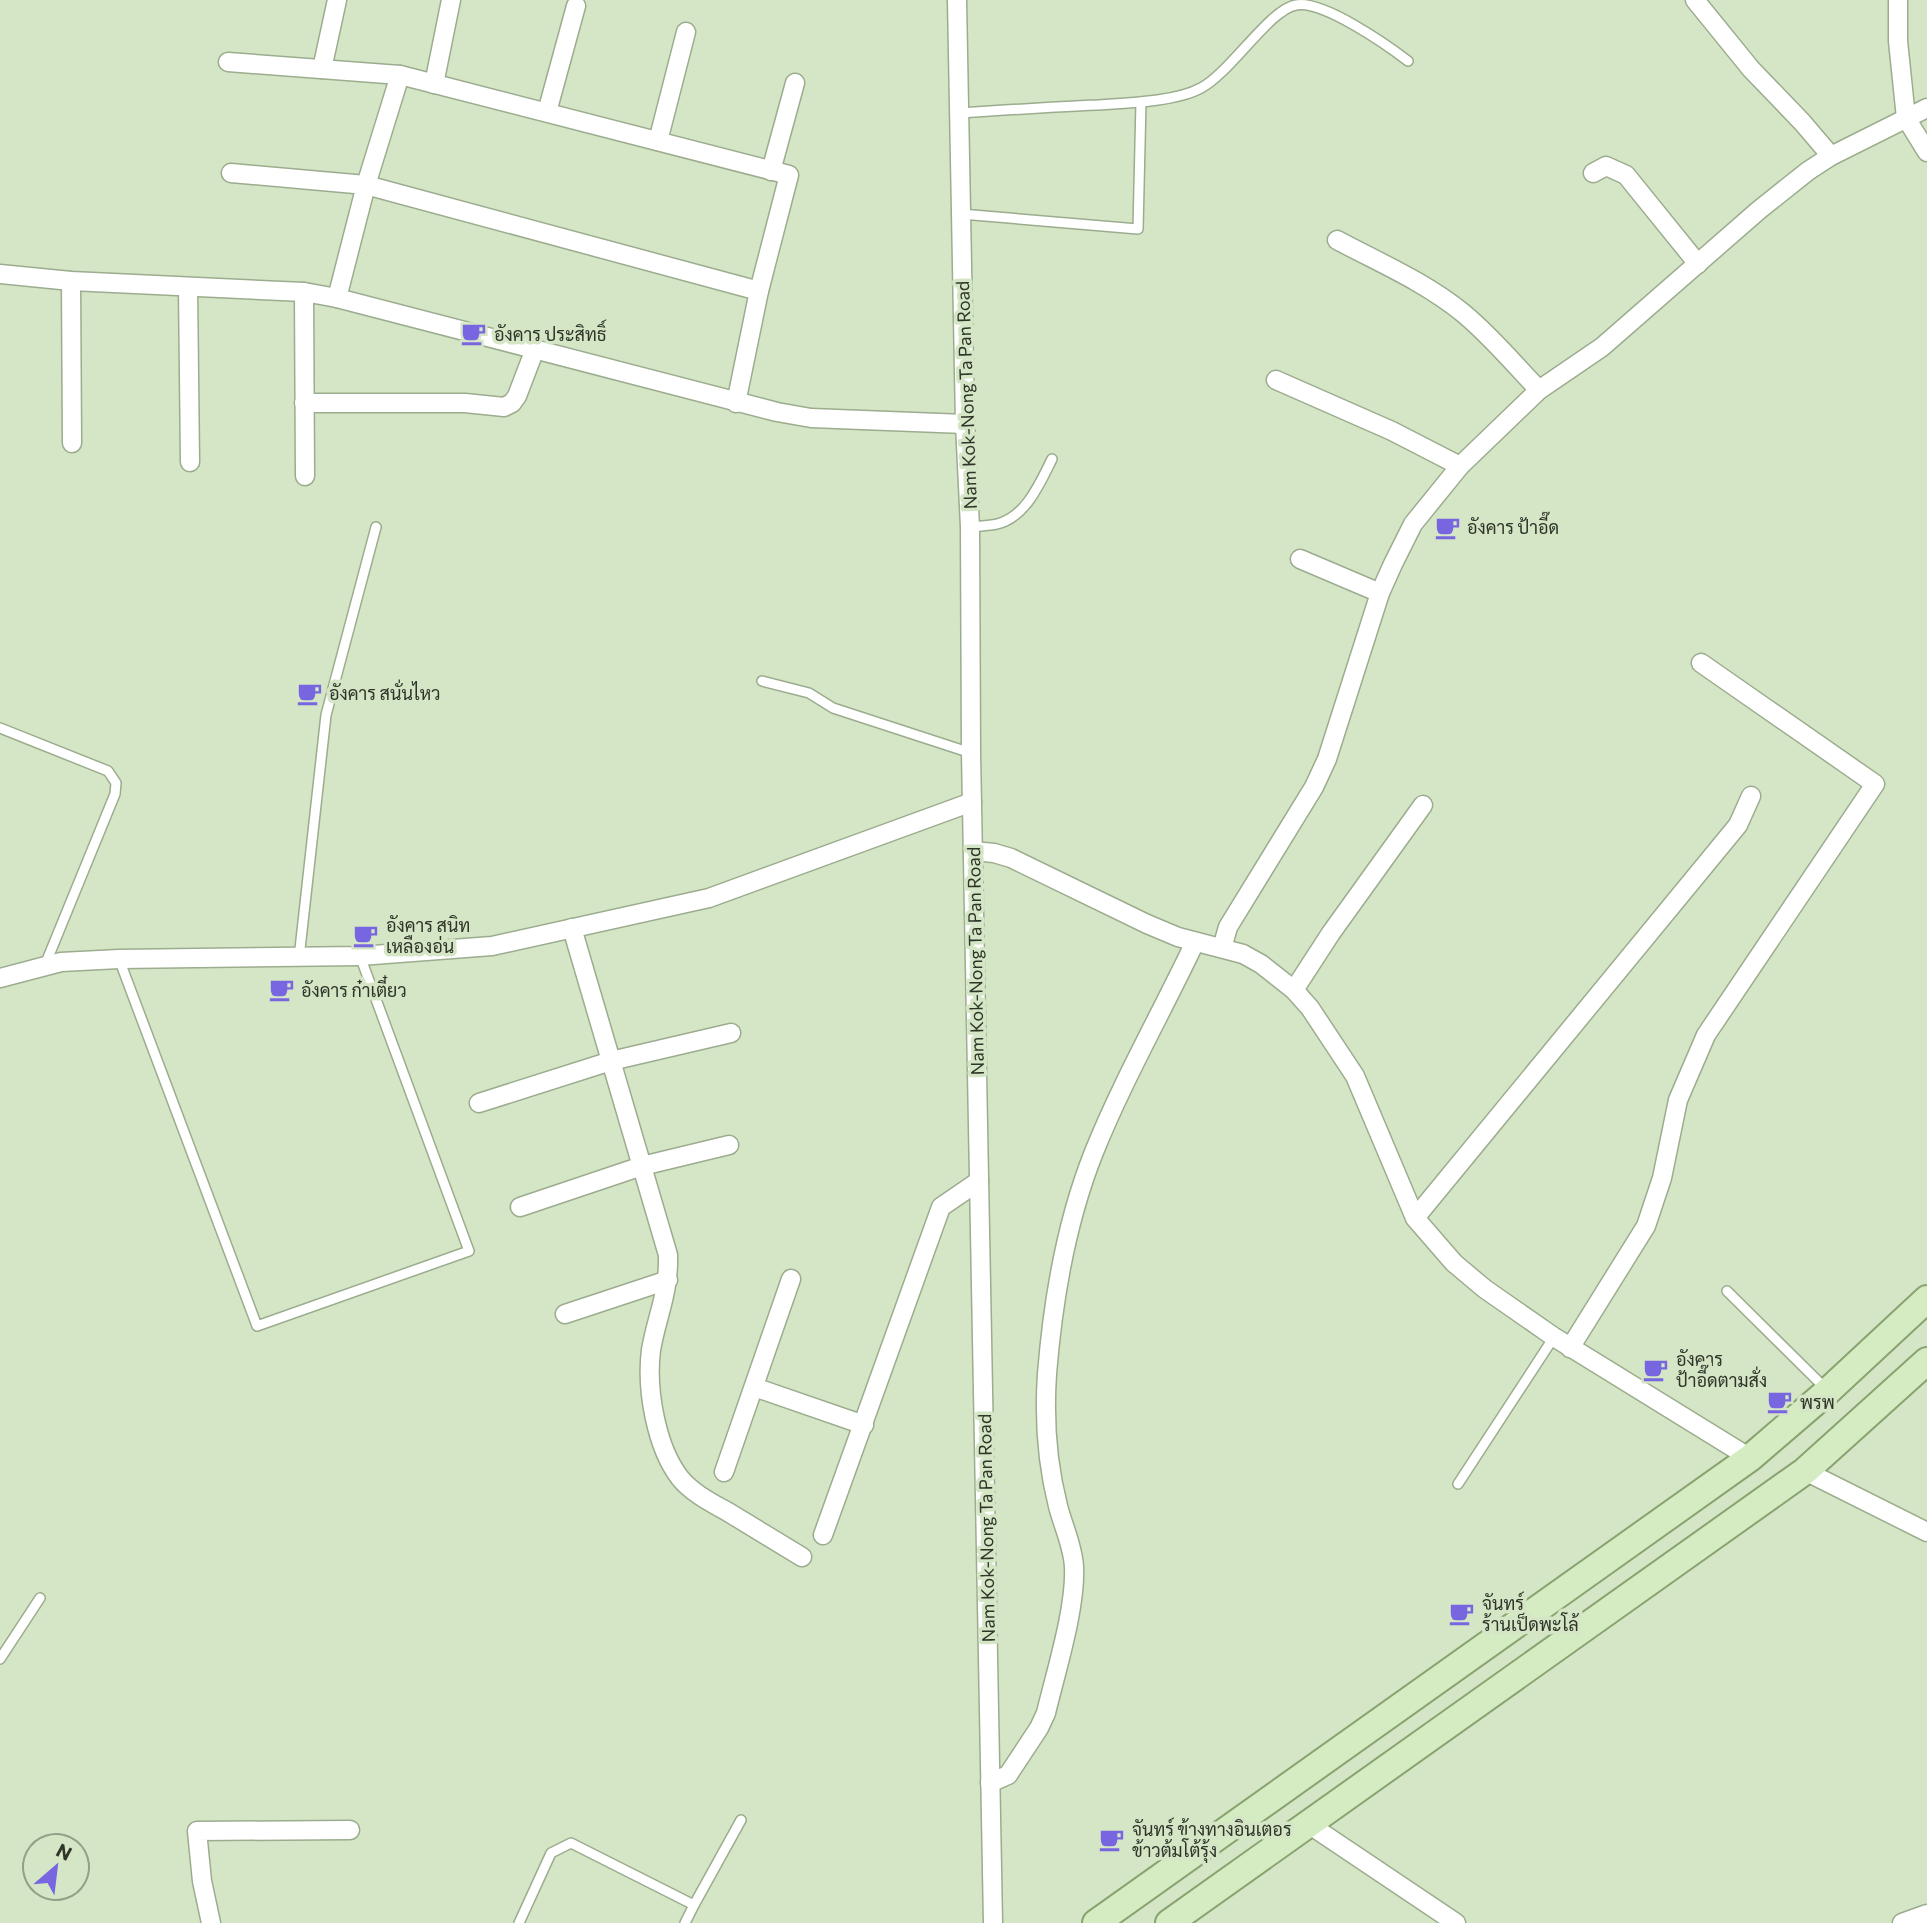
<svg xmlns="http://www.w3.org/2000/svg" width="1927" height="1923" font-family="Commissioner,Sarabun,sans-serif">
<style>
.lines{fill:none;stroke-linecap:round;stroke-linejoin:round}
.lane-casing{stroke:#9cac8e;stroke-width:12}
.street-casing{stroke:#9cac8e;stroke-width:21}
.primary-casing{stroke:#89a370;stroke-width:30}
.lane{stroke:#fff;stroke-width:9}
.street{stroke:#fff;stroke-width:18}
.primary{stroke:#d5ebc1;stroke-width:26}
.labels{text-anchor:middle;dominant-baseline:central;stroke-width:7;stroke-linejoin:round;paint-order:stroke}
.poi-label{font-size:18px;fill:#2f3529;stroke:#d5e6c6;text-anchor:start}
.street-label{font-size:18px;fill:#2f3529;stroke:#d5e6c6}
</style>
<rect width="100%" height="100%" fill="#d5e6c6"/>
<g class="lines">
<defs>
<g id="lane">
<path d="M959 113C1005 110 1051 107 1097 105 1126 103 1175 102 1201 88 1230 73 1270 9 1296 5 1323 0 1387 45 1408 61"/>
<polyline points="961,214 1138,229 1141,102"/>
<path d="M970 527C978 526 989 526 997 524 1026 517 1040 483 1052 459"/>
<polyline points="762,681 809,693 833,708 971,753"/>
<polyline points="0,728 108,771 116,783 115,794 45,965"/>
<polyline points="299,958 326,715 376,527"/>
<polyline points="119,959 257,1326 469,1251 360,956"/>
<polyline points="1727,1291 1827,1390"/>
<polyline points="1458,1484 1554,1337"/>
<polyline points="0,1659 40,1598"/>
<polyline points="694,1905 741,1820"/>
<polyline points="519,1923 551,1853 571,1843 694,1905 685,1923"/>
</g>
<g id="street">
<polyline points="957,0 965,424 970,527 971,753 993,1923"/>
<polyline points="1695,0 1751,69 1802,122 1831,156"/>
<polyline points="1898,0 1898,41 1906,118 1927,152"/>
<polyline points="228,62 400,75 789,175 759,291 736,403"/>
<polyline points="322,69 337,0"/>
<polyline points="434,84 451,0"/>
<polyline points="547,112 576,6"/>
<polyline points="658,141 686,32"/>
<polyline points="771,171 795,83"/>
<polyline points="231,173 366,185 759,291"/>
<polyline points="1593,173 1606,166 1626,175 1698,264"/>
<path d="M1337 240C1380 263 1425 282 1463 313 1491 336 1514 364 1539 390"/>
<polyline points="0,274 71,281 304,292 337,298 777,412 811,418 965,424"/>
<polyline points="71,281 72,443"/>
<polyline points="188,287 190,462"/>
<polyline points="304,292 305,476"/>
<polyline points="337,298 366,185 400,75"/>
<polyline points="1276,380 1392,431 1460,466"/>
<polyline points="304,403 465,403 504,407 512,403 517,396 535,349"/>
<polyline points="1300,559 1380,593"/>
<polyline points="973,851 994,853 1011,858 1147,924 1178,937 1243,954 1261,964 1294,990 1310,1008 1355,1076 1415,1218 1454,1263 1485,1289 1554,1337 1750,1458"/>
<path d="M572 928 668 1255C669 1294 657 1315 651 1350 646 1389 656 1447 680 1478 692 1493 712 1503 728 1512 753 1527 777 1542 802 1557"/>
<polyline points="1222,948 1228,927 1314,787 1327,759 1380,593 1393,564 1413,524 1460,466 1539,390 1602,347 1759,210 1808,171 1831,156 1927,108"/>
<polyline points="0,978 61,962 119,959 360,956 492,946 709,898 972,802"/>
<polyline points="1294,990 1331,933 1423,805"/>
<polyline points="479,1103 611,1061 731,1033"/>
<polyline points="520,1207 642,1166 729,1145"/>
<polyline points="1415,1218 1738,825 1751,796"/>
<polyline points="565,1314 668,1280"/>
<polyline points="1570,1348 1646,1226 1662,1178 1678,1100 1706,1035 1875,784 1701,663"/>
<polyline points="754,1387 864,1425"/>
<polyline points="1805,1471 1927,1532"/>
<polyline points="724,1472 791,1279"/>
<polyline points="823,1535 941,1207 979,1181"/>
<path d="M990 1783 1008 1775 1039 1728 1046 1713C1056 1671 1076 1608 1074 1567 1073 1546 1063 1526 1058 1506 1047 1463 1044 1418 1047 1374 1053 1299 1066 1222 1094 1152 1123 1080 1162 1012 1195 942"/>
<polyline points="1307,1823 1456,1923"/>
<polyline points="211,1923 202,1881 197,1831 350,1830"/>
<polyline points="1902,1923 1927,1914"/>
</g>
<g id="primary">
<polyline points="1096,1923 1750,1458 1828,1391 1927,1299"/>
<polyline points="1169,1923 1805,1471 1927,1361"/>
</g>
</defs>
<use href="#lane" class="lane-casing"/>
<use href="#street" class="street-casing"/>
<use href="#primary" class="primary-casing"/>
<use href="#lane" class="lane"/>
<use href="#street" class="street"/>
<use href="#primary" class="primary"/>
</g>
<defs>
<symbol id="cafe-bare" viewBox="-9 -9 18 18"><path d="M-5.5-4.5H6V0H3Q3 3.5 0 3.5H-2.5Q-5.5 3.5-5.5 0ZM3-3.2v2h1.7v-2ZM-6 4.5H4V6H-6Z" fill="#7865e0" stroke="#d5e6c6" stroke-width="2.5" paint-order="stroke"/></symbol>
</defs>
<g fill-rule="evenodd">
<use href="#cafe-bare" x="456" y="316" width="35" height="35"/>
<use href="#cafe-bare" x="1430" y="510" width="35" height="35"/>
<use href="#cafe-bare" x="292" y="676" width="35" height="35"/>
<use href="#cafe-bare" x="348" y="918" width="35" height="35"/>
<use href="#cafe-bare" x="264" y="972" width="35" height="35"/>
<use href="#cafe-bare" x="1638" y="1352" width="35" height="35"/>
<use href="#cafe-bare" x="1762" y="1384" width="35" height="35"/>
<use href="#cafe-bare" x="1444" y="1596" width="35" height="35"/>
<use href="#cafe-bare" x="1094" y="1822" width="35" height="35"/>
</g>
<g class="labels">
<g class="poi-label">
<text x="494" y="334">อังคาร ประสิทธิ์</text>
<text x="1467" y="527">อังคาร ป้าอี๊ด</text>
<text x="329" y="693">อังคาร สนั่นไหว</text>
<text x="386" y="925">อังคาร สนิท<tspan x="386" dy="21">เหลืองอ่น</tspan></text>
<text x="301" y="990">อังคาร ก๋าเตี๋ยว</text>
<text x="1676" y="1359">อังคาร<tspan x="1676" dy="21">ป้าอี๊ดตามสั่ง</tspan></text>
<text x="1800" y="1402">พรพ</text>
<text x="1482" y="1603">จันทร์<tspan x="1482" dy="21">ร้านเป็ดพะโล้</tspan></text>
<text x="1132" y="1829">จันทร์ ข้างทางอินเตอร<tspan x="1132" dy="21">ข้าวต้มโต้รุ้ง</tspan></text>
</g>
<g class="street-label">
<text transform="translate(966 395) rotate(-92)">Nam Kok-Nong Ta Pan Road</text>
<text transform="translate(975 961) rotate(-91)">Nam Kok-Nong Ta Pan Road</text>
<text transform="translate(986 1528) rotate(-91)">Nam Kok-Nong Ta Pan Road</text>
</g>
</g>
<g transform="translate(56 1867) rotate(28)"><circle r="33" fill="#d5e6c6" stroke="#939f87" stroke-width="2"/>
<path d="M0-5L12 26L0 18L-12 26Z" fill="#7865e0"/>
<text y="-10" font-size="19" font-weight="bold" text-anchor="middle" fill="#2f3529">N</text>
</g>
</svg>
